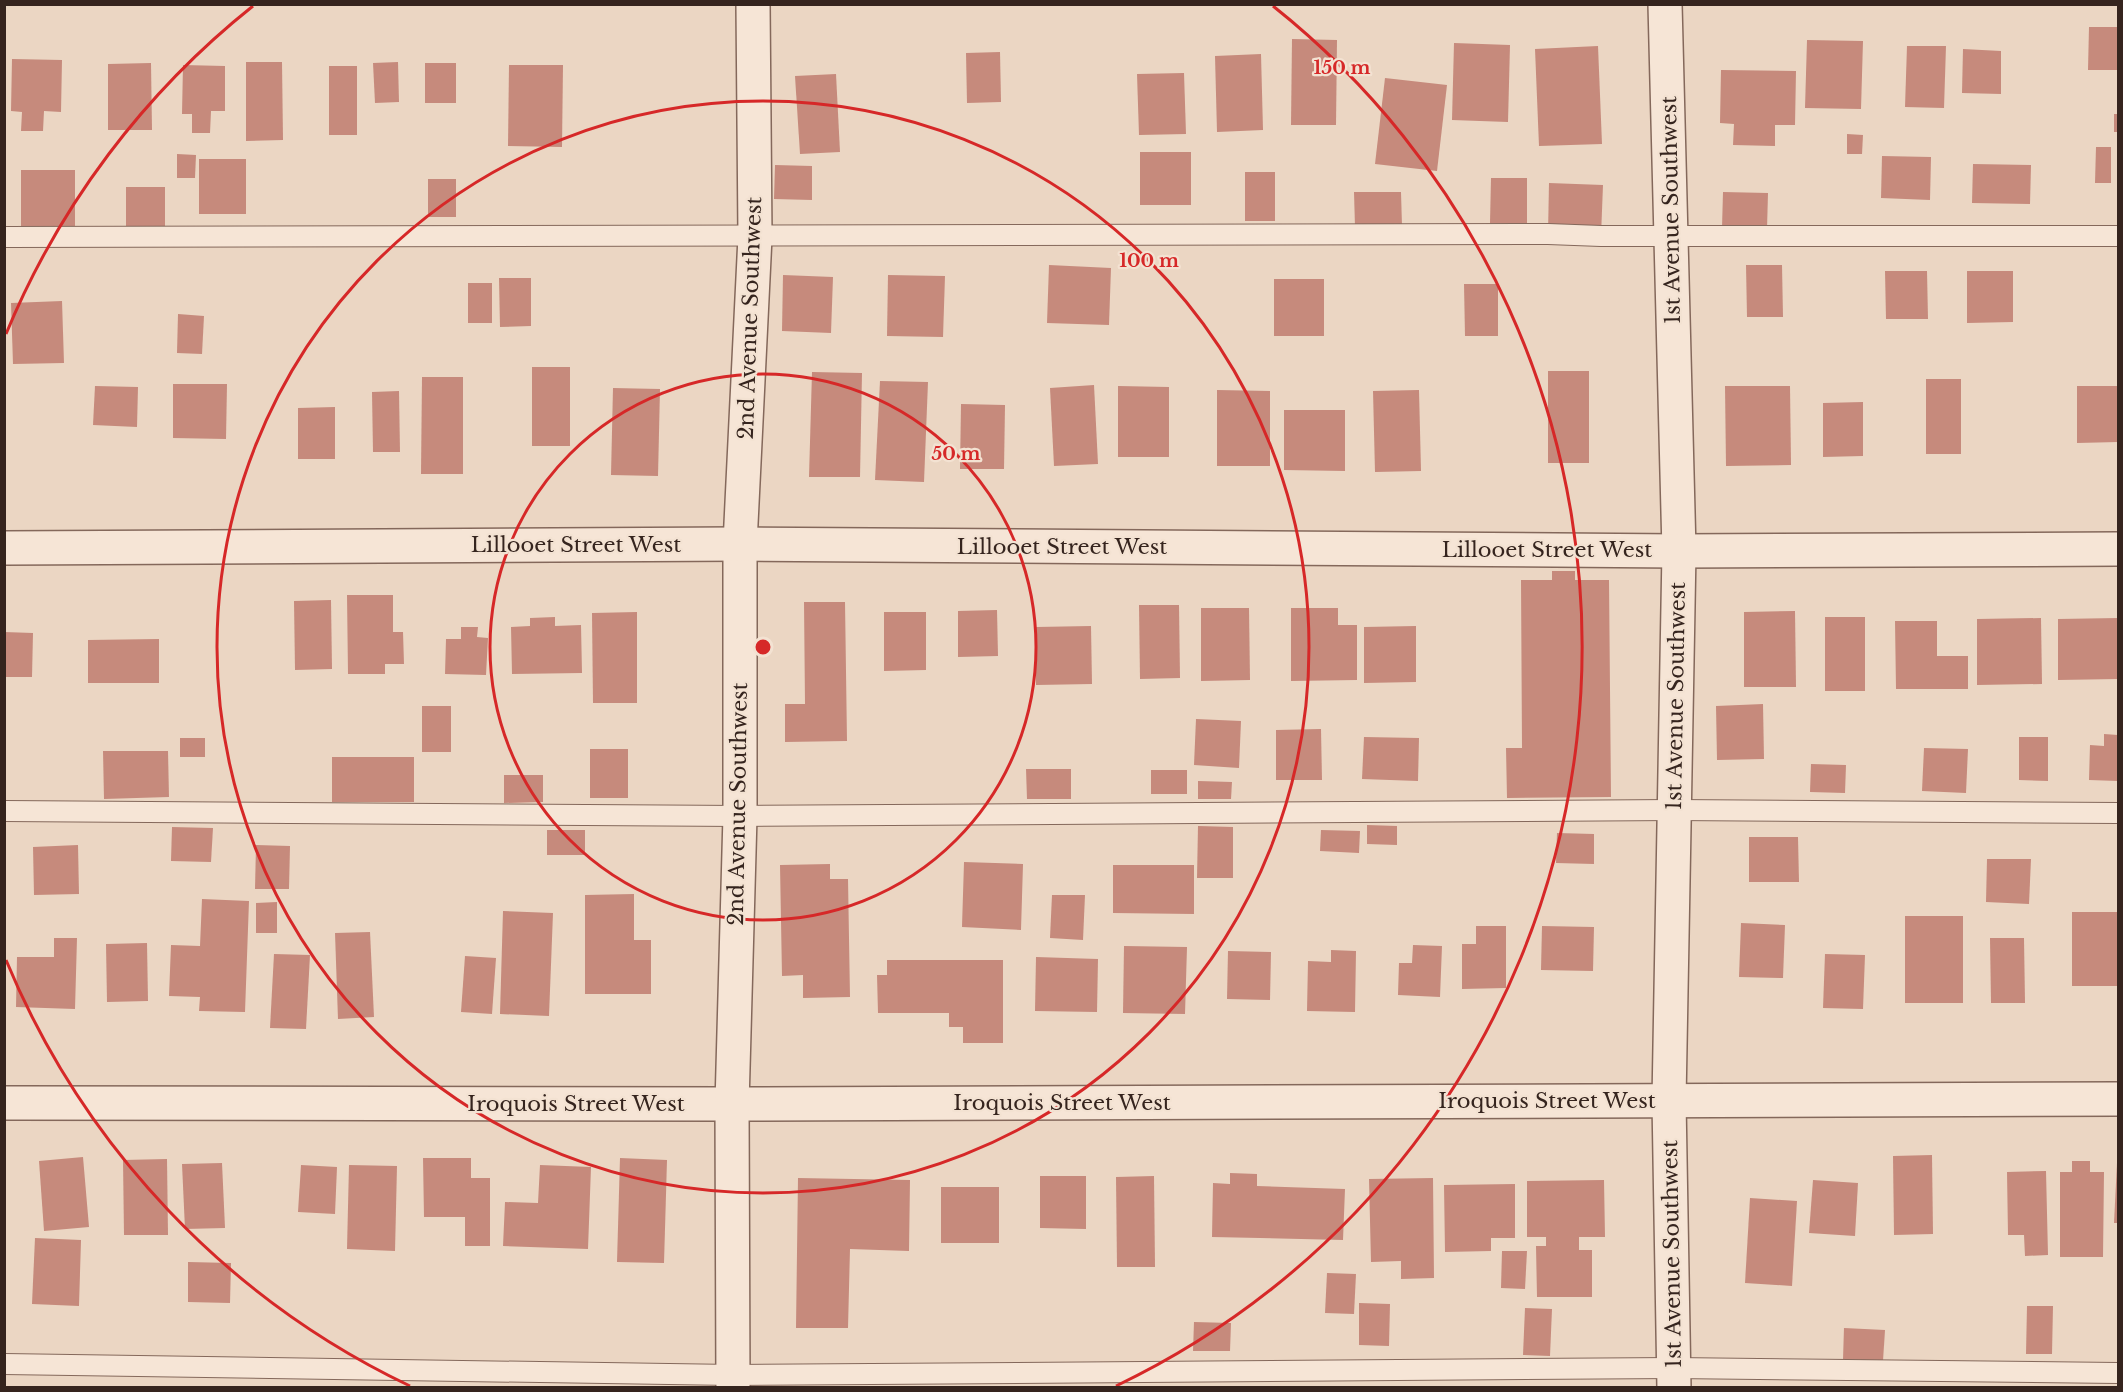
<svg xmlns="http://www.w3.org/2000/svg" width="2123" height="1392" font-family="'Libre Baskerville',serif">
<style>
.building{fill:#c68a7c}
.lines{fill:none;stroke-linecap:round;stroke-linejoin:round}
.service-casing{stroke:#84685b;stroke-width:22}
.minor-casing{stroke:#84685b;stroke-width:36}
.tertiary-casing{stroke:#84685b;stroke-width:36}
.service{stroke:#f6e5d6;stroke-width:20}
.minor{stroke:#f6e5d6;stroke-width:33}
.tertiary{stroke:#f6e5d6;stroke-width:33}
.ring{fill:none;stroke:#d62828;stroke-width:3}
.labels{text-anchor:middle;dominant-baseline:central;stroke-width:4.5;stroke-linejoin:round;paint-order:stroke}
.street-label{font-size:21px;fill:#35241e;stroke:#f3e2d2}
.centre{fill:#d62828;stroke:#f3e2d2;stroke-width:3}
.ring-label{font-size:18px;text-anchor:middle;font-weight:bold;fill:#d62828;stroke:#f3e2d2;stroke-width:4.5;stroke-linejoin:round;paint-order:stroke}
</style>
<rect width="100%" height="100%" fill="#ebd6c3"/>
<g class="building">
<polygon points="2089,27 2118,27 2118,70 2088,70"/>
<polygon points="1292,39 1337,40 1336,125 1291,125"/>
<polygon points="1807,40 1863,41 1861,109 1805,108"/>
<polygon points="1454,43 1510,45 1508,122 1452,120"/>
<polygon points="1598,46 1602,144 1539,146 1535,49"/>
<polygon points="1907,46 1946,46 1944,108 1905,107"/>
<polygon points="1963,49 2001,51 2001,94 1962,93"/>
<polygon points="1000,52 1001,102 967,103 966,53"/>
<polygon points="1261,54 1263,130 1217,132 1215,56"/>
<polygon points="12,59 62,60 61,112 44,111 43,131 21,131 22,112 11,111"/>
<polygon points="246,62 282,62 283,140 246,141"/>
<polygon points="398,62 399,102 375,103 373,63"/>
<polygon points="151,63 152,130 108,130 108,64"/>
<rect x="425" y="63" width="31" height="40"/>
<polygon points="183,65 225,66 225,111 211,111 210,133 192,133 192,114 182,114"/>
<polygon points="509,65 563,65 562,147 508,146"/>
<rect x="329" y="66" width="28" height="69"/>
<polygon points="1721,70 1796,71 1795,125 1775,125 1775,146 1733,145 1734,124 1720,123"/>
<polygon points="1184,73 1186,134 1139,135 1137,74"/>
<polygon points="836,74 840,152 800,154 795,76"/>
<polygon points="1385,78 1447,85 1437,171 1375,164"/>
<rect x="2114" y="114" width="4" height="18"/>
<polygon points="1847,134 1863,135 1862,154 1847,154"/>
<polygon points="2096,147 2111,147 2111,183 2095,183"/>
<rect x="1140" y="152" width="51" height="53"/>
<polygon points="177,154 196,155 195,178 177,178"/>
<polygon points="1882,156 1931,157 1930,200 1881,198"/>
<rect x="199" y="159" width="47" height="55"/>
<polygon points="1973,164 2031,165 2030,204 1972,203"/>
<polygon points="775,165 812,166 812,200 774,199"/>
<rect x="21" y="170" width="54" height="59"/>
<rect x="1245" y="172" width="30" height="49"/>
<polygon points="1491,178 1527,178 1527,224 1490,223"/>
<rect x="428" y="179" width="28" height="38"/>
<polygon points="1549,183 1603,185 1601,236 1548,234"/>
<rect x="126" y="187" width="39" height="47"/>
<polygon points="1354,192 1401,192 1402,226 1355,227"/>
<polygon points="1723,192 1768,193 1767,229 1722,228"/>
<polygon points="1049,265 1111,268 1109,325 1047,323"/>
<polygon points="1746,265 1782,265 1783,317 1747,317"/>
<polygon points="1885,271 1927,271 1928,319 1886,319"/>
<polygon points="1967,271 2013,271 2013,322 1967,323"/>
<polygon points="783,275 833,277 831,333 782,331"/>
<polygon points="888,275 945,276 943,337 887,336"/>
<polygon points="499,278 531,278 531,326 500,327"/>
<rect x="1274" y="279" width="50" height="57"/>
<rect x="468" y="283" width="24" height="40"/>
<polygon points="1464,284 1498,284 1498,336 1465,336"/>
<polygon points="62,301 64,363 13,364 11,303"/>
<polygon points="178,314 204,316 202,354 177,353"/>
<rect x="532" y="367" width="38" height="79"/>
<rect x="1548" y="371" width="41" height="92"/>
<polygon points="812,372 862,373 860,477 809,477"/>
<polygon points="422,377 463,377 463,474 421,474"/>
<rect x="1926" y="379" width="35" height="75"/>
<polygon points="880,381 928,382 924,482 875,480"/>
<polygon points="173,384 227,384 226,439 173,438"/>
<polygon points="1094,385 1098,464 1054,466 1050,388"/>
<polygon points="95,386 138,387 137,427 93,425"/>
<polygon points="1118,386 1169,387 1169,457 1118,457"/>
<polygon points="1725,386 1790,386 1791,465 1726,466"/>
<polygon points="2077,386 2118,386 2118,442 2077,443"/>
<polygon points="613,388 660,389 658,476 611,475"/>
<polygon points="1217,390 1270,391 1270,466 1217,466"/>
<polygon points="1419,390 1421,471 1375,472 1373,391"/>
<polygon points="399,391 400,452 373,452 372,392"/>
<polygon points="1863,402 1863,456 1823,457 1823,403"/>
<polygon points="961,404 1005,405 1004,469 960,469"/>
<polygon points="335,407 335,459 298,459 298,408"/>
<polygon points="1284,410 1345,410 1345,471 1284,470"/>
<polygon points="1552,571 1575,571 1575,580 1609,580 1611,797 1507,798 1506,748 1522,748 1521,580 1552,580"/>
<polygon points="347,595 393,595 393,632 403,632 404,664 385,664 385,674 348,674"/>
<polygon points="331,600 332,669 295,670 294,601"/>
<polygon points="804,602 845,602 847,741 785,742 785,704 805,704"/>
<polygon points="1139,605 1179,605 1180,678 1140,679"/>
<polygon points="1201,608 1249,608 1250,680 1201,681"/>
<polygon points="1291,608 1338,608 1338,625 1357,625 1357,680 1291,681"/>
<polygon points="997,610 998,656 958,657 958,611"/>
<polygon points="1795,611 1796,687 1744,687 1744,612"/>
<polygon points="637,612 637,703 593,703 592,613"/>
<polygon points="884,612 926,612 926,670 884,671"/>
<polygon points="555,617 555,626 581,625 582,673 512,674 511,627 530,626 530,618"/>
<rect x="1825" y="617" width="40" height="74"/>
<polygon points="2041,618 2042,684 1977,685 1977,619"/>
<polygon points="2118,618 2118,679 2058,680 2058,619"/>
<polygon points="1895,621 1937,621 1937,656 1968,656 1968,689 1896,689"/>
<polygon points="1091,626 1092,684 1036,685 1036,627"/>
<polygon points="1416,626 1416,682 1364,683 1364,627"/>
<polygon points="461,627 478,627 477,637 488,638 486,675 445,674 446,639 461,639"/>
<polygon points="4,632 33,633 32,677 4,677"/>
<polygon points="159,639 159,683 88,683 88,640"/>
<polygon points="1763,704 1764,759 1717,760 1716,706"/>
<rect x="422" y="706" width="29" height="46"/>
<polygon points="1196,719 1241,721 1239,768 1194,765"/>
<polygon points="1321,729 1322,780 1276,780 1276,730"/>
<polygon points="2104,734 2118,735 2118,781 2089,780 2090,745 2104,746"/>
<polygon points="1364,737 1419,738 1418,781 1362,779"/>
<polygon points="2019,737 2048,737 2048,781 2019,780"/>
<rect x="180" y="738" width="25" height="19"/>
<polygon points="1924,748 1968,749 1966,793 1922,791"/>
<rect x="590" y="749" width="38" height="49"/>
<polygon points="103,751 168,751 169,797 104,799"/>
<rect x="332" y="757" width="82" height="45"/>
<polygon points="1811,764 1846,765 1845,793 1810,792"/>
<polygon points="1026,769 1071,769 1071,799 1027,799"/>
<rect x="1151" y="770" width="36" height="24"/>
<polygon points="504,775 543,775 543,802 504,803"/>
<polygon points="1198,781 1232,782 1231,799 1198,799"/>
<polygon points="1367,825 1397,826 1397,845 1367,844"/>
<polygon points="1198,826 1233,827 1233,878 1197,878"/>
<polygon points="172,827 213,828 211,862 171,861"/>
<rect x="547" y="830" width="38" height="25"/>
<polygon points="1321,830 1360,831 1359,853 1320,851"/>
<polygon points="1557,833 1594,834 1594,864 1556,863"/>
<polygon points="1749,837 1798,837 1799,882 1749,882"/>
<polygon points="78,845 79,894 34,895 33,847"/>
<polygon points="256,845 290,846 289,889 255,889"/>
<polygon points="1987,859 2031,859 2029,904 1986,902"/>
<polygon points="964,862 1023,864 1021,930 962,927"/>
<polygon points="830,864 830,879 848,879 850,997 803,998 803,975 782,976 780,865"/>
<polygon points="1113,865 1194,865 1194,914 1113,913"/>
<polygon points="634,894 634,940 651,940 651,994 585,994 585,895"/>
<polygon points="1052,895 1085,895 1083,940 1050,938"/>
<polygon points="202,899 249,901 245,1012 199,1011 200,997 169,996 171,945 200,946"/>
<polygon points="277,902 277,933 256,933 256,903"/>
<polygon points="503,911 553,913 549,1016 500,1014"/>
<rect x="2072" y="912" width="45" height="74"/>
<rect x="1905" y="916" width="58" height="87"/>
<polygon points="1741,923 1785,925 1783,978 1739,977"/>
<polygon points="1476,926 1506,926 1506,988 1462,989 1462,944 1476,944"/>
<polygon points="1542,926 1594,927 1593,971 1541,970"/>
<polygon points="370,932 374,1017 338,1019 335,933"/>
<polygon points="54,938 77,938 75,1009 16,1007 17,957 54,957"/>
<polygon points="1990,938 2024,938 2025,1003 1991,1003"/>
<polygon points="147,943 148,1001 107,1002 106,944"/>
<polygon points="1413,945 1442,946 1440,997 1398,995 1399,963 1412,963"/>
<polygon points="1124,946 1187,947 1185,1014 1123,1013"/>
<polygon points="1331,950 1356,951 1355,1012 1307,1011 1308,961 1331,962"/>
<polygon points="1228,951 1271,952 1270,1000 1227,999"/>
<polygon points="274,954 310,955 306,1029 270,1028"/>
<polygon points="1825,954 1865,955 1863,1009 1823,1008"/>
<polygon points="465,956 496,958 492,1014 461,1012"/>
<polygon points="1036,957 1098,959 1097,1012 1035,1011"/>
<polygon points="887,960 1003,960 1003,1043 963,1043 963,1027 949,1027 949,1013 878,1013 877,975 887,975"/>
<polygon points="1932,1155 1933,1234 1894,1235 1893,1156"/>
<polygon points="83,1157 89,1227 44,1231 39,1161"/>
<polygon points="423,1158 471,1158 471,1178 490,1178 490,1246 465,1246 465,1217 424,1217"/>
<polygon points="620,1158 667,1160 664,1263 617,1262"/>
<polygon points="167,1159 168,1235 124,1235 123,1160"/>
<polygon points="2072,1161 2090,1161 2090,1172 2104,1172 2103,1257 2060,1257 2060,1172 2072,1172"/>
<polygon points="222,1163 225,1228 185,1229 182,1164"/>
<polygon points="2117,1163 2118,1163 2118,1223 2114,1223"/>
<polygon points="301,1165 337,1167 335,1214 298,1212"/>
<polygon points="349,1165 397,1166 395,1251 347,1249"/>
<polygon points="540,1165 591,1167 588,1249 503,1246 505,1202 538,1203"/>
<polygon points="2046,1171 2048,1255 2025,1256 2024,1235 2008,1235 2007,1172"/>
<polygon points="1230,1173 1257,1174 1257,1186 1345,1189 1343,1240 1212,1237 1213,1183 1230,1184"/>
<polygon points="1040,1176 1086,1176 1086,1229 1040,1228"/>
<polygon points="1154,1176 1155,1267 1117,1267 1116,1177"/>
<polygon points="798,1178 910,1180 909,1251 850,1249 848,1328 796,1328"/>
<polygon points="1433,1178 1434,1278 1401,1279 1401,1261 1371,1262 1369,1179"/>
<polygon points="1604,1180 1605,1237 1579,1237 1579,1250 1592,1250 1592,1297 1537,1297 1536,1246 1546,1246 1546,1237 1527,1237 1527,1181"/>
<polygon points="1813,1180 1858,1183 1855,1236 1809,1233"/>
<polygon points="1515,1184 1515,1238 1491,1238 1491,1251 1445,1252 1444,1185"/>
<rect x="941" y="1187" width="58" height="56"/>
<polygon points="1750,1198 1797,1201 1792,1286 1745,1283"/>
<polygon points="35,1238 81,1240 79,1306 32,1304"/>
<polygon points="1502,1251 1527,1251 1525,1289 1501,1288"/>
<polygon points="188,1262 231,1263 230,1303 188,1302"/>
<polygon points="1327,1273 1356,1274 1354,1314 1325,1313"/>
<polygon points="1359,1303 1390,1304 1389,1346 1359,1345"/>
<polygon points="2027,1306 2053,1306 2052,1354 2026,1354"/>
<polygon points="1525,1308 1552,1309 1550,1356 1523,1355"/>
<polygon points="1194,1322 1231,1323 1230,1351 1193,1351"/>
<polygon points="1844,1328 1885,1330 1883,1361 1843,1359"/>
</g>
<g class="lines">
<defs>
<g id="service">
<polyline points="4,237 1548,234 1601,236 2118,236"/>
<polyline points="4,811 740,816 1674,810 2118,813"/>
<polyline points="4,1364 733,1375 1674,1368 2118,1373"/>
</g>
<g id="minor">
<polyline points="1665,4 1679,551 1669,1101 1674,1388"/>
<polyline points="4,1103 732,1104 2118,1099"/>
<polyline points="733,1388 732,1104 740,816 740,544 755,237 753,4"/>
</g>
<polyline id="tertiary" points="4,548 740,544 1679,551 2118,549"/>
</defs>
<use href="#service" class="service-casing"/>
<use href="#minor" class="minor-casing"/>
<use href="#tertiary" class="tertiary-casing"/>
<use href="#service" class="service"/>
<use href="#minor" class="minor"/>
<use href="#tertiary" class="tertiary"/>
</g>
<g class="ring">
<circle cx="763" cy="647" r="273"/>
<circle cx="763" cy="647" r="546"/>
<path d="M410 1386A819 819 0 0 1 6 960M6 334A819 819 0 0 1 253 6M1273 6A819 819 0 0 1 1116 1386"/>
</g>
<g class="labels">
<g class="street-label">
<text transform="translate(1671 210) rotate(-91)">1st Avenue Southwest</text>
<text transform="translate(750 318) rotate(-88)">2nd Avenue Southwest</text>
<text x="576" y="545">Lillooet Street West</text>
<text x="1062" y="547">Lillooet Street West</text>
<text x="1547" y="550">Lillooet Street West</text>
<text transform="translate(1676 696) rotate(-89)">1st Avenue Southwest</text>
<text transform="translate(738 804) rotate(-89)">2nd Avenue Southwest</text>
<text x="1547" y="1101">Iroquois Street West</text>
<text x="1062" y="1103">Iroquois Street West</text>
<text x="576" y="1104">Iroquois Street West</text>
<text transform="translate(1672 1254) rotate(-91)">1st Avenue Southwest</text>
</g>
</g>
<circle cx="763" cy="647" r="9" class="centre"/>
<g class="ring-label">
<text x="1342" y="74">150 m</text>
<text x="1149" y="267">100 m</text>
<text x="956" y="460">50 m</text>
</g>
<rect width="2123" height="1392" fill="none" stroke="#35241e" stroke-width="12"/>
</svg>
